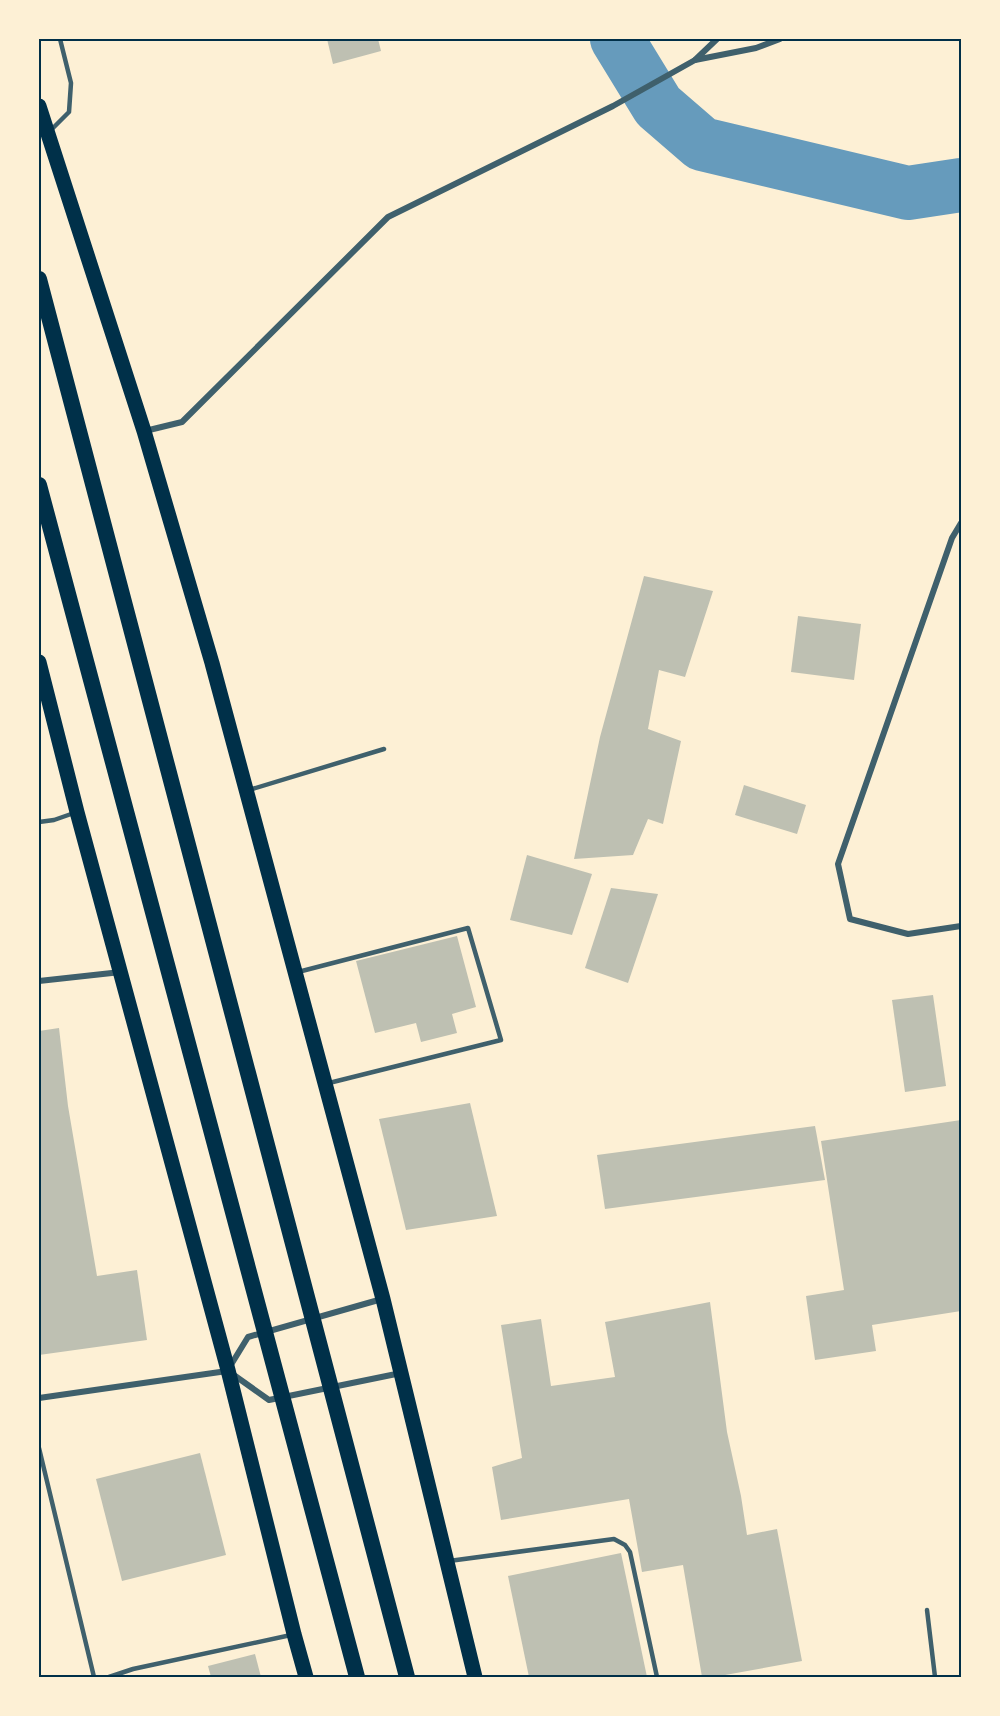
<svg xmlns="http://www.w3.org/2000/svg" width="1000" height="1716" font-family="Barlow,sans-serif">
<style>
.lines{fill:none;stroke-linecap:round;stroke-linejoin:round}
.river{stroke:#669bbc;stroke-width:54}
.building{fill:#bec0b2}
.service{stroke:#3f606c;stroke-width:4.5}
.minor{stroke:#3f606c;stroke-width:6}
.primary{stroke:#003049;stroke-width:15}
.trunk{stroke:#003049;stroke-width:16}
.neatline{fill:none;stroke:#003049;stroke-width:2}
</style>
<rect width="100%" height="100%" fill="#fdf0d5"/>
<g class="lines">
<polyline class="river" points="617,39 658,106 702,144 908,193 961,185"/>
</g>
<g class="building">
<polygon points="327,39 378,39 381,51 333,64"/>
<polygon points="644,576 713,591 685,677 659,670 648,729 681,741 663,824 648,819 633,855 574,859 600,737"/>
<polygon points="798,616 861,624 854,680 791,672"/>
<polygon points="744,785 806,805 797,834 735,815"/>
<polygon points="527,855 592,874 572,935 510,920"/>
<polygon points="611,888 658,894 628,983 585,968"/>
<polygon points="457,936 476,1007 452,1014 457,1033 421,1042 416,1023 375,1033 356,961"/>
<polygon points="933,995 946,1086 905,1092 892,1000"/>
<polygon points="59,1028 68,1106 97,1276 137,1270 147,1340 39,1355 39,1031"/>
<polygon points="470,1103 497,1216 406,1230 379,1119"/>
<polygon points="961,1120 961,1311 872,1325 876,1351 815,1360 806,1296 844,1290 821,1141"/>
<polygon points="815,1126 825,1180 605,1209 597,1155"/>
<polygon points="710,1302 727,1432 741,1496 747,1535 777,1529 802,1661 714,1677 702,1677 683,1565 642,1572 629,1499 501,1520 492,1467 522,1458 501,1325 541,1319 551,1386 615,1377 605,1322"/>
<polygon points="200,1453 226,1555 122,1581 96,1479"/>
<polygon points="621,1553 647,1677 529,1677 508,1576"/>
<polygon points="255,1654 261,1677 211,1677 208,1666"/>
</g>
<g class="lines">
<g class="service">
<polyline points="51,130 69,112 71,83 60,39"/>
<polyline points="249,790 384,749"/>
<polyline points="39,822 54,820 74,813"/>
<polyline points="298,972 468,928 501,1040 329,1083"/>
<polyline points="39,1448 94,1677"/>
<polyline points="449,1561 614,1539 625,1545 630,1552 657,1677"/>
<polyline points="927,1610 935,1677"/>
<polyline points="109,1677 133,1669 291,1635"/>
</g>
<g class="minor">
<polyline points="695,60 756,48 780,39"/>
<polyline points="145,431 182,422 388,217 613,106 695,60 717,39"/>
<polyline points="961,523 952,538 838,864 850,919 908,934 961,926"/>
<polyline points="39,981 121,972"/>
<polyline points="229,1368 248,1337 382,1299"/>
<polyline points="231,1373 269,1400 401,1373"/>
<polyline points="39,1398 227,1371"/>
</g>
<g class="primary">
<polyline points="39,106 144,431 212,663 383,1299 475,1677"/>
<polyline points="39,662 77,812 228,1370 294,1634 306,1677"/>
</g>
<g class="trunk">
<polyline points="39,279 407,1677"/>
<polyline points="39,485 357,1677"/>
</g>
</g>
<rect width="1000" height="1716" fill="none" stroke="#fdf0d5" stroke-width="81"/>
<rect x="40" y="40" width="920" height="1636" class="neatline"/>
</svg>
